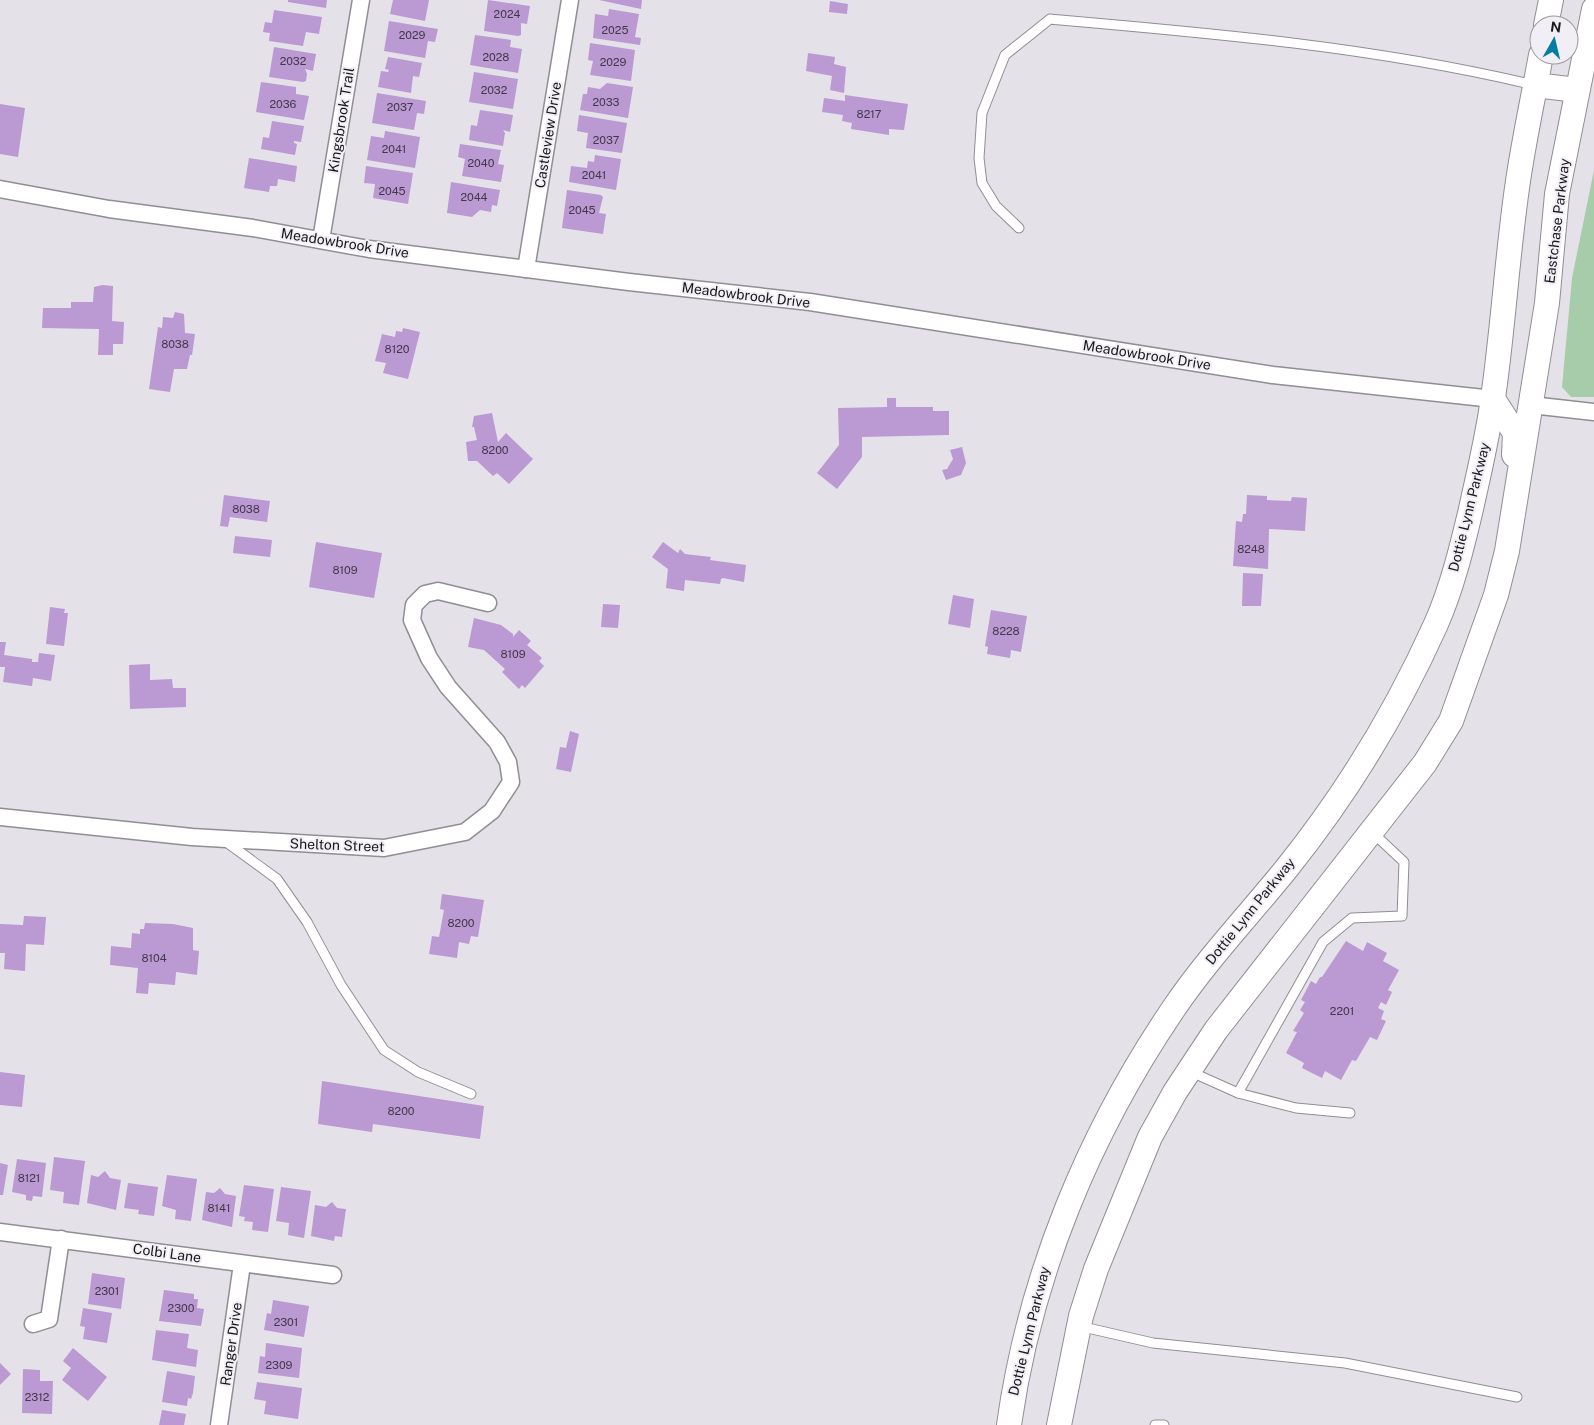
<svg xmlns="http://www.w3.org/2000/svg" width="1594" height="1425" font-family="'Public Sans',sans-serif">
<style>
.green{fill:#a7cca9}
.building{fill:#bb99d3}
.lines{fill:none;stroke-linecap:round;stroke-linejoin:round}
.service-casing{stroke:#918d94;stroke-width:11}
.minor-casing{stroke:#918d94;stroke-width:19}
.secondary-casing{stroke:#918d94;stroke-width:26}
.service{stroke:#fff;stroke-width:9}
.minor{stroke:#fff;stroke-width:16}
.secondary{stroke:#fff;stroke-width:24}
.labels{text-anchor:middle;dominant-baseline:central;stroke-width:4;stroke-linejoin:round;paint-order:stroke}
.number-label{font-size:11px;fill:#423848}
.street-label{font-size:14px;fill:#19171a;stroke:#f2eef6}
</style>
<rect width="100%" height="100%" fill="#e5e1e9"/>
<polygon class="green" points="1594,170 1594,397 1571,397 1562,387 1572,278"/>
<g class="building">
<polygon points="288,0 327,0 326,8 288,2"/>
<polygon points="393,0 429,0 425,21 390,14"/>
<polygon points="488,0 530,6 527,24 521,23 521,35 518,36 484,31"/>
<polygon points="599,0 642,0 641,9"/>
<polygon points="830,1 848,4 847,14 829,12"/>
<polygon points="609,9 639,14 635,37 641,38 640,45 593,38 595,14 608,16"/>
<polygon points="274,10 322,17 319,34 306,32 303,46 269,41 270,33 263,32 265,22 272,23"/>
<polygon points="389,21 438,29 435,42 428,41 425,58 384,51"/>
<polygon points="475,35 511,40 510,47 522,49 518,73 470,65"/>
<polygon points="590,43 635,50 631,81 590,75 593,61 588,60"/>
<polygon points="274,47 316,54 313,71 305,69 307,74 306,81 303,82 269,77"/>
<polygon points="808,53 835,57 834,64 846,67 844,93 830,90 832,76 806,71"/>
<polygon points="388,57 422,63 419,77 413,76 411,93 378,87 381,71 388,72 389,70 385,69"/>
<polygon points="474,72 518,79 513,109 469,102"/>
<polygon points="261,82 296,87 296,94 309,96 304,120 256,112"/>
<polygon points="607,83 633,87 628,118 580,110 583,94 587,94 588,87 600,89"/>
<polygon points="377,93 426,101 424,114 417,113 414,130 372,123"/>
<polygon points="845,95 908,104 904,130 889,129 889,135 851,129 852,123 842,121 843,115 822,112 824,98 845,101"/>
<polygon points="0,104 25,108 18,157 0,154"/>
<polygon points="480,110 513,115 510,132 503,130 505,133 503,146 469,140 471,125 477,126"/>
<polygon points="579,115 627,123 622,153 586,148 588,133 577,131"/>
<polygon points="272,121 304,126 301,142 294,141 294,143 297,144 295,155 261,149 263,137 269,138"/>
<polygon points="385,131 420,137 415,168 367,160 371,136 384,138"/>
<polygon points="460,144 501,150 498,164 504,165 501,182 462,176 465,159 458,157"/>
<polygon points="595,155 621,159 616,190 569,182 571,166 587,168 588,161 594,162"/>
<polygon points="249,158 297,166 295,182 278,179 277,186 270,186 269,192 244,188"/>
<polygon points="366,166 413,173 408,204 373,198 375,184 364,183"/>
<polygon points="451,182 500,190 497,206 492,205 491,212 480,210 472,217 447,213"/>
<polygon points="567,190 601,195 603,197 599,213 606,214 603,234 562,228"/>
<polygon points="102,285 113,286 112,321 124,322 123,344 113,344 113,355 98,355 99,329 42,328 43,308 71,308 71,302 93,302 94,287"/>
<polygon points="175,312 184,314 185,333 195,334 192,355 190,355 187,369 174,369 170,392 149,389 158,327 162,328 163,317 173,318"/>
<polygon points="403,328 420,332 408,379 383,373 386,363 375,361 382,334 395,337 396,331 402,332"/>
<polygon points="887,398 896,398 896,407 933,407 933,411 949,411 949,435 862,437 862,457 837,489 817,473 839,445 838,408 887,407"/>
<polygon points="492,413 498,442 506,433 533,459 509,484 497,473 493,476 477,461 468,461 466,442 477,440 474,427 472,427 474,416"/>
<polygon points="962,447 966,463 961,475 946,480 942,470 947,469 953,459 950,450"/>
<polygon points="224,495 270,501 267,522 230,517 228,527 220,526"/>
<polygon points="1247,495 1267,496 1267,500 1291,501 1292,497 1307,498 1305,531 1269,529 1268,569 1233,566 1236,521 1242,522 1243,514 1246,514"/>
<polygon points="235,536 272,540 270,557 233,553"/>
<polygon points="316,542 382,553 374,598 309,587"/>
<polygon points="663,542 678,553 680,549 685,554 711,557 710,560 746,565 744,582 723,578 721,579 720,584 685,580 684,591 666,588 668,569 652,557"/>
<polygon points="1243,573 1263,574 1261,606 1242,606"/>
<polygon points="953,595 974,599 970,628 948,624"/>
<polygon points="603,604 620,605 618,628 601,627"/>
<polygon points="50,607 65,609 64,613 68,613 64,646 46,644"/>
<polygon points="991,610 1027,616 1021,652 1011,650 1010,658 987,654 988,647 985,646"/>
<polygon points="474,618 501,625 513,634 513,637 519,630 531,641 527,645 542,658 539,661 544,666 525,688 522,685 519,689 502,672 505,669 484,650 468,647"/>
<polygon points="0,642 6,642 4,655 32,659 32,662 38,662 39,653 55,655 51,681 33,678 32,686 3,682 5,667 0,667"/>
<polygon points="150,664 150,680 172,679 173,688 186,688 186,707 130,709 129,665"/>
<polygon points="570,731 579,734 571,772 556,769 560,747 566,748"/>
<polygon points="442,894 484,900 478,937 471,936 469,944 459,942 457,958 429,954 432,936 439,937 444,910 440,909"/>
<polygon points="24,916 46,917 44,945 26,944 25,971 4,969 5,953 0,953 0,924 23,925"/>
<polygon points="145,923 173,924 193,928 193,950 199,951 197,975 176,972 175,985 149,983 148,994 136,993 138,968 110,965 111,946 131,948 132,933 140,934 140,929 144,929"/>
<polygon points="1346,941 1363,951 1367,942 1387,953 1383,961 1399,970 1388,990 1392,992 1386,1005 1381,1002 1378,1008 1384,1011 1381,1019 1386,1021 1377,1040 1370,1037 1356,1061 1352,1060 1341,1080 1325,1071 1322,1078 1302,1068 1304,1063 1286,1053 1297,1032 1293,1031 1304,1013 1300,1010 1305,1002 1301,1000 1311,981 1316,984 1320,977 1322,977"/>
<polygon points="0,1072 25,1075 22,1107 0,1105"/>
<polygon points="322,1081 484,1106 480,1139 373,1124 372,1132 318,1124"/>
<polygon points="54,1157 85,1161 79,1205 63,1203 64,1192 50,1190"/>
<polygon points="17,1159 46,1163 42,1197 33,1196 32,1201 26,1200 26,1195 12,1192"/>
<polygon points="0,1163 8,1165 3,1195 0,1195"/>
<polygon points="105,1171 110,1178 121,1180 116,1210 87,1203 91,1175 98,1177"/>
<polygon points="167,1175 197,1179 191,1221 175,1219 176,1210 162,1206"/>
<polygon points="128,1183 158,1187 154,1216 138,1214 139,1210 124,1208"/>
<polygon points="244,1185 274,1189 268,1232 252,1230 253,1222 244,1221 245,1217 239,1216"/>
<polygon points="281,1187 311,1191 304,1238 288,1235 289,1223 276,1221"/>
<polygon points="220,1188 225,1194 236,1196 232,1227 202,1220 206,1192 214,1193"/>
<polygon points="332,1202 337,1208 346,1209 342,1237 335,1236 334,1241 311,1236 315,1205 326,1207"/>
<polygon points="92,1273 125,1278 121,1309 88,1304"/>
<polygon points="164,1290 194,1294 194,1299 198,1299 197,1308 204,1309 201,1326 159,1321"/>
<polygon points="273,1300 309,1306 304,1337 264,1330 267,1313 271,1314"/>
<polygon points="83,1308 112,1313 107,1343 83,1339 85,1327 80,1326"/>
<polygon points="156,1330 189,1334 187,1348 198,1350 196,1367 152,1360"/>
<polygon points="266,1343 302,1348 299,1378 258,1373 260,1356 265,1357"/>
<polygon points="73,1348 107,1377 88,1401 62,1380 71,1368 63,1361"/>
<polygon points="0,1363 11,1374 0,1385"/>
<polygon points="23,1369 40,1370 40,1381 53,1381 52,1414 22,1413"/>
<polygon points="167,1371 195,1376 193,1393 191,1399 188,1398 187,1406 162,1402"/>
<polygon points="257,1382 302,1388 298,1419 264,1414 266,1401 254,1399"/>
<polygon points="162,1410 186,1414 184,1425 159,1425"/>
</g>
<g class="lines">
<defs>
<g id="service">
<path d="M1019 228 996 206 982 183 979 158 982 113 1005 55 1050 19C1212 33 1375 47 1534 85"/>
<polyline points="225,841 277,879 307,922 341,985 384,1050 418,1072 471,1094"/>
<polyline points="1189,1071 1238,1093 1323,942 1352,918 1402,916 1404,862 1372,832"/>
<polyline points="1238,1093 1296,1108 1350,1113"/>
<polyline points="1079,1326 1153,1343 1345,1363 1517,1397"/>
<polyline points="1155,1425 1164,1425"/>
</g>
<g id="minor">
<polyline points="0,189 109,209 253,228 369,249 629,282 810,302 1273,375 1493,399"/>
<polyline points="321,240 361,0"/>
<polyline points="526,269 570,0"/>
<polyline points="1531,405 1594,412"/>
<polyline points="0,817 192,837 384,848 465,832 492,811 511,782 508,762 497,742 448,687 429,658 412,620 414,605 425,594 438,591 488,603"/>
<polyline points="0,1232 333,1275"/>
<polyline points="33,1324 49,1319 61,1239"/>
<polyline points="219,1425 242,1264"/>
</g>
<g id="secondary">
<polyline points="1546,25 1551,0"/>
<polyline points="1535,85 1577,90"/>
<polyline points="1493,399 1515,433 1514,455"/>
<path d="M1009 1425C1030 1275 1089 1133 1174 1008 1208 958 1249 915 1287 868 1347 793 1397 711 1436 624 1452 588 1462 547 1471 509 1479 472 1488 436 1493 398 1503 329 1507 258 1517 188 1523 144 1533 99 1541 55"/>
<polyline points="1059,1425 1081,1316 1096,1269 1150,1137 1175,1092 1216,1030 1425,763 1451,721 1496,595 1507,551 1547,303 1557,194 1594,9"/>
</g>
</defs>
<use href="#service" class="service-casing"/>
<use href="#minor" class="minor-casing"/>
<use href="#secondary" class="secondary-casing"/>
<use href="#service" class="service"/>
<use href="#minor" class="minor"/>
<use href="#secondary" class="secondary"/>
</g>
<g class="labels">
<g class="number-label">
<text x="507" y="14">2024</text>
<text x="615" y="30">2025</text>
<text x="412" y="35">2029</text>
<text x="496" y="57">2028</text>
<text x="293" y="61">2032</text>
<text x="613" y="62">2029</text>
<text x="494" y="90">2032</text>
<text x="606" y="102">2033</text>
<text x="283" y="104">2036</text>
<text x="400" y="107">2037</text>
<text x="869" y="114">8217</text>
<text x="606" y="140">2037</text>
<text x="394" y="149">2041</text>
<text x="481" y="163">2040</text>
<text x="594" y="175">2041</text>
<text x="392" y="191">2045</text>
<text x="474" y="197">2044</text>
<text x="582" y="210">2045</text>
<text x="175" y="344">8038</text>
<text x="397" y="349">8120</text>
<text x="495" y="450">8200</text>
<text x="246" y="509">8038</text>
<text x="1251" y="549">8248</text>
<text x="345" y="570">8109</text>
<text x="1006" y="631">8228</text>
<text x="513" y="654">8109</text>
<text x="461" y="923">8200</text>
<text x="154" y="958">8104</text>
<text x="1342" y="1011">2201</text>
<text x="401" y="1111">8200</text>
<text x="29" y="1178">8121</text>
<text x="219" y="1208">8141</text>
<text x="107" y="1291">2301</text>
<text x="181" y="1308">2300</text>
<text x="286" y="1322">2301</text>
<text x="279" y="1365">2309</text>
<text x="37" y="1397">2312</text>
</g>
<g class="street-label">
<text transform="translate(341 120) rotate(-81)">Kingsbrook Trail</text>
<text transform="translate(548 135) rotate(-81)">Castleview Drive</text>
<text transform="translate(1557 221) rotate(-83)">Eastchase Parkway</text>
<text transform="translate(345 243) rotate(9)">Meadowbrook Drive</text>
<text transform="translate(746 295) rotate(7)">Meadowbrook Drive</text>
<text transform="translate(1147 355) rotate(9)">Meadowbrook Drive</text>
<text transform="translate(1469 507) rotate(-76)">Dottie Lynn Parkway</text>
<text transform="translate(337 845) rotate(2)">Shelton Street</text>
<text transform="translate(1250 911) rotate(-51)">Dottie Lynn Parkway</text>
<text transform="translate(167 1253) rotate(8)">Colbi Lane</text>
<text transform="translate(1029 1331) rotate(-76)">Dottie Lynn Parkway</text>
<text transform="translate(231 1344) rotate(-82)">Ranger Drive</text>
</g>
</g>
<g transform="translate(1554 40) rotate(8)"><circle r="24" fill="#f2eef6" stroke="#9b989e"/>
<path d="M0-4L9 19L0 12L-9 19Z" fill="#027ea4"/>
<text y="-8" font-size="14" font-weight="bold" text-anchor="middle" fill="#19171a">N</text>
</g>
</svg>
